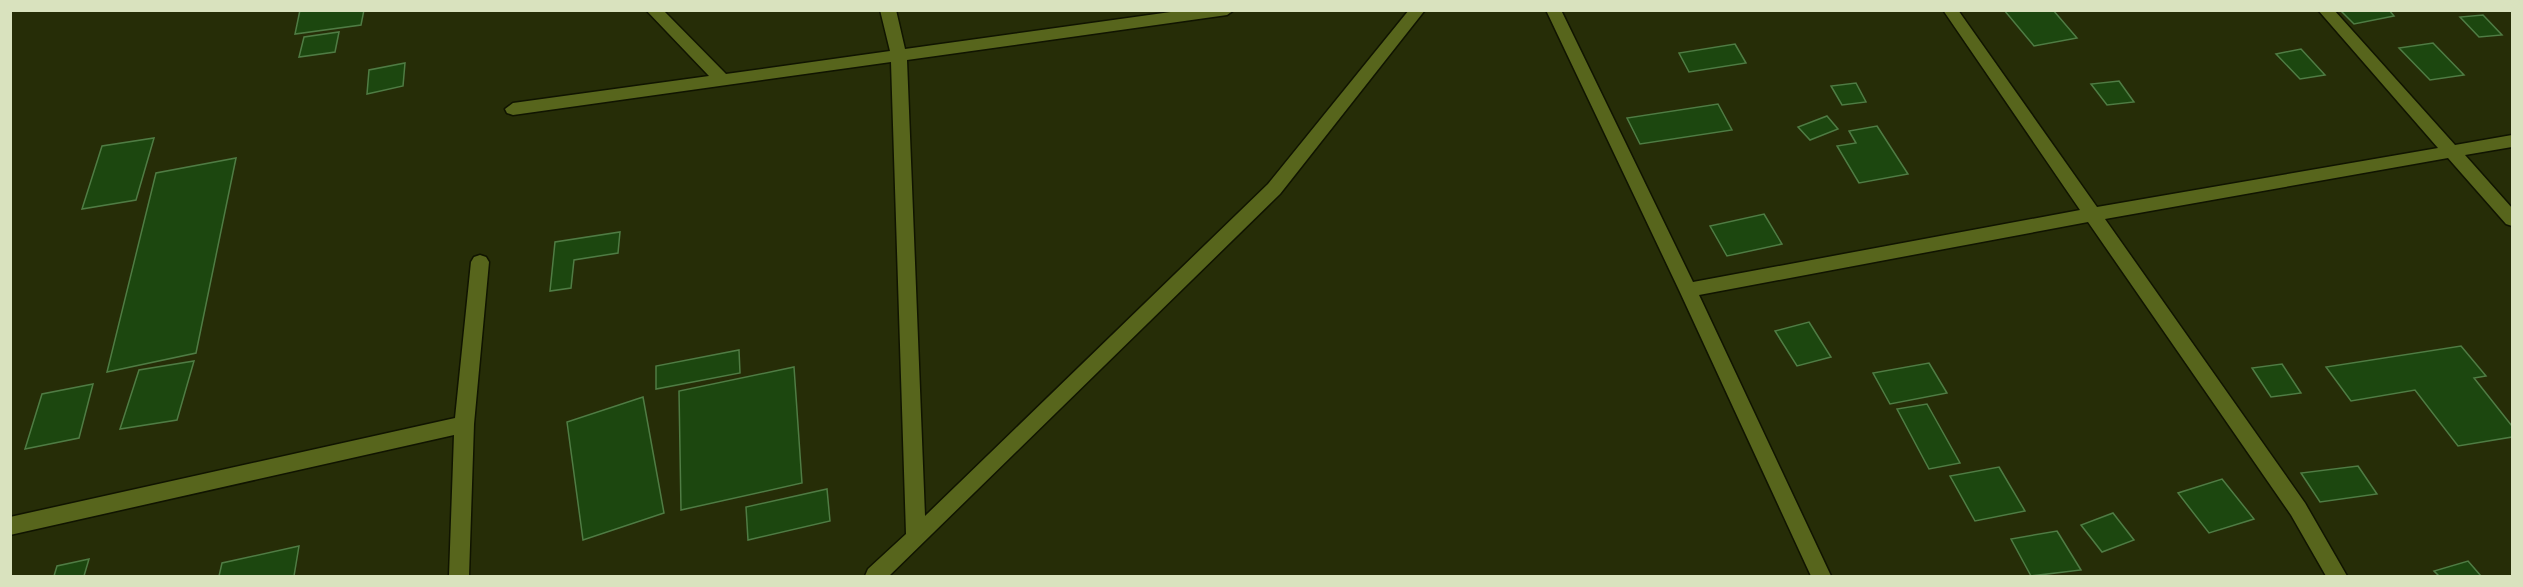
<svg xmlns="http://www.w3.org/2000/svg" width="2523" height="587" font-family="'Titillium Web',sans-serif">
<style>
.building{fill:#1c470f;stroke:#4f7c44;stroke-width:1.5}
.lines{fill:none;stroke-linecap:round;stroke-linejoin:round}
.minor-casing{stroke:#101401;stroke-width:3}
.minor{fill:#57651c;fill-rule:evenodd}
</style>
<rect width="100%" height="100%" fill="#262d07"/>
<g class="building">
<polygon points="300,10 364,10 361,25 295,34"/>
<polygon points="2004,10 2053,10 2077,38 2034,46"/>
<polygon points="2340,10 2389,10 2394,16 2354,24"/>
<polygon points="2483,15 2502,35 2479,37 2460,17"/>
<polygon points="339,32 335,52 299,57 304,37"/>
<polygon points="2433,43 2464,75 2430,80 2399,48"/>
<polygon points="1735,44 1746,63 1689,72 1679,53"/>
<polygon points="2301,49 2325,75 2300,79 2276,54"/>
<polygon points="405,63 403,86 367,94 369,70"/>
<polygon points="2119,81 2134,102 2107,105 2091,84"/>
<polygon points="1856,83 1866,102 1842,105 1831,86"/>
<polygon points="1718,104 1732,130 1640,144 1627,118"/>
<polygon points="1827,116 1838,129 1810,140 1798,127"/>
<polygon points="1877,126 1908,174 1859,183 1837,146 1856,143 1849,131"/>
<polygon points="154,138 136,200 82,209 102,146"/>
<polygon points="236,158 196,353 107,372 156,173"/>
<polygon points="1764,214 1782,244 1727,256 1710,226"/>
<polygon points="620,232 618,253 574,260 571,288 550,291 555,242"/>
<polygon points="1809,322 1831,357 1797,366 1775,331"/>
<polygon points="2461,346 2486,376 2474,378 2512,426 2512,437 2458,446 2415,390 2351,401 2326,367"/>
<polygon points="739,350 740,373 656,389 656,366"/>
<polygon points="194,361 177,420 120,429 139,370"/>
<polygon points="1929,363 1947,393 1890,404 1873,373"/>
<polygon points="2282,364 2301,393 2271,397 2252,368"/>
<polygon points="794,367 802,483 681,510 679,391"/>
<polygon points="93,384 79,438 25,449 42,394"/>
<polygon points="643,397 664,513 583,540 567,422"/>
<polygon points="1927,404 1960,463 1929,469 1897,409"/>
<polygon points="2358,466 2377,494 2320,502 2301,473"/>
<polygon points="1999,467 2025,511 1975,521 1950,476"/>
<polygon points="2222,479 2254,519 2209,533 2178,493"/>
<polygon points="827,489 830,521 748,540 746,507"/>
<polygon points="2113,513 2134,540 2102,552 2081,525"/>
<polygon points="2057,531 2081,570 2031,576 2011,539"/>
<polygon points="299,546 294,576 219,576 222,563"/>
<polygon points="89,559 84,576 54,576 57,566"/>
<polygon points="2468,561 2481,576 2439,576 2434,571"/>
</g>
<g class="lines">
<defs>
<g id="minor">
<polygon points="646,10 663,10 726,74 890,51 880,10 896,10 905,49 1185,10 1234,10 1227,15 907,60 925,516 1268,184 1409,10 1425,10 1280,194 889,576 865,576 868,569 906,534 891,62 513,115 507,113 505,109 513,103 709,76"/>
<polygon points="1546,10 1561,10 1693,282 2080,210 1943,10 1958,10 2097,207 2438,148 2318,10 2334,10 2455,145 2512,135 2512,147 2465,155 2512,208 2512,226 2506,224 2448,158 2105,219 2305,503 2347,576 2326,576 2291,515 2088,222 1699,295 1831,576 1811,576 1679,290"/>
<polygon points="480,255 486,257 489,262 474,424 469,576 449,576 454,435 10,535 10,517 455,418 471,262 474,257"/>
</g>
</defs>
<use href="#minor" class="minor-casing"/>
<use href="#minor" class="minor"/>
</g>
<rect width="2523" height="587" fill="none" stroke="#d9e2be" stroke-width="24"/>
</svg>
